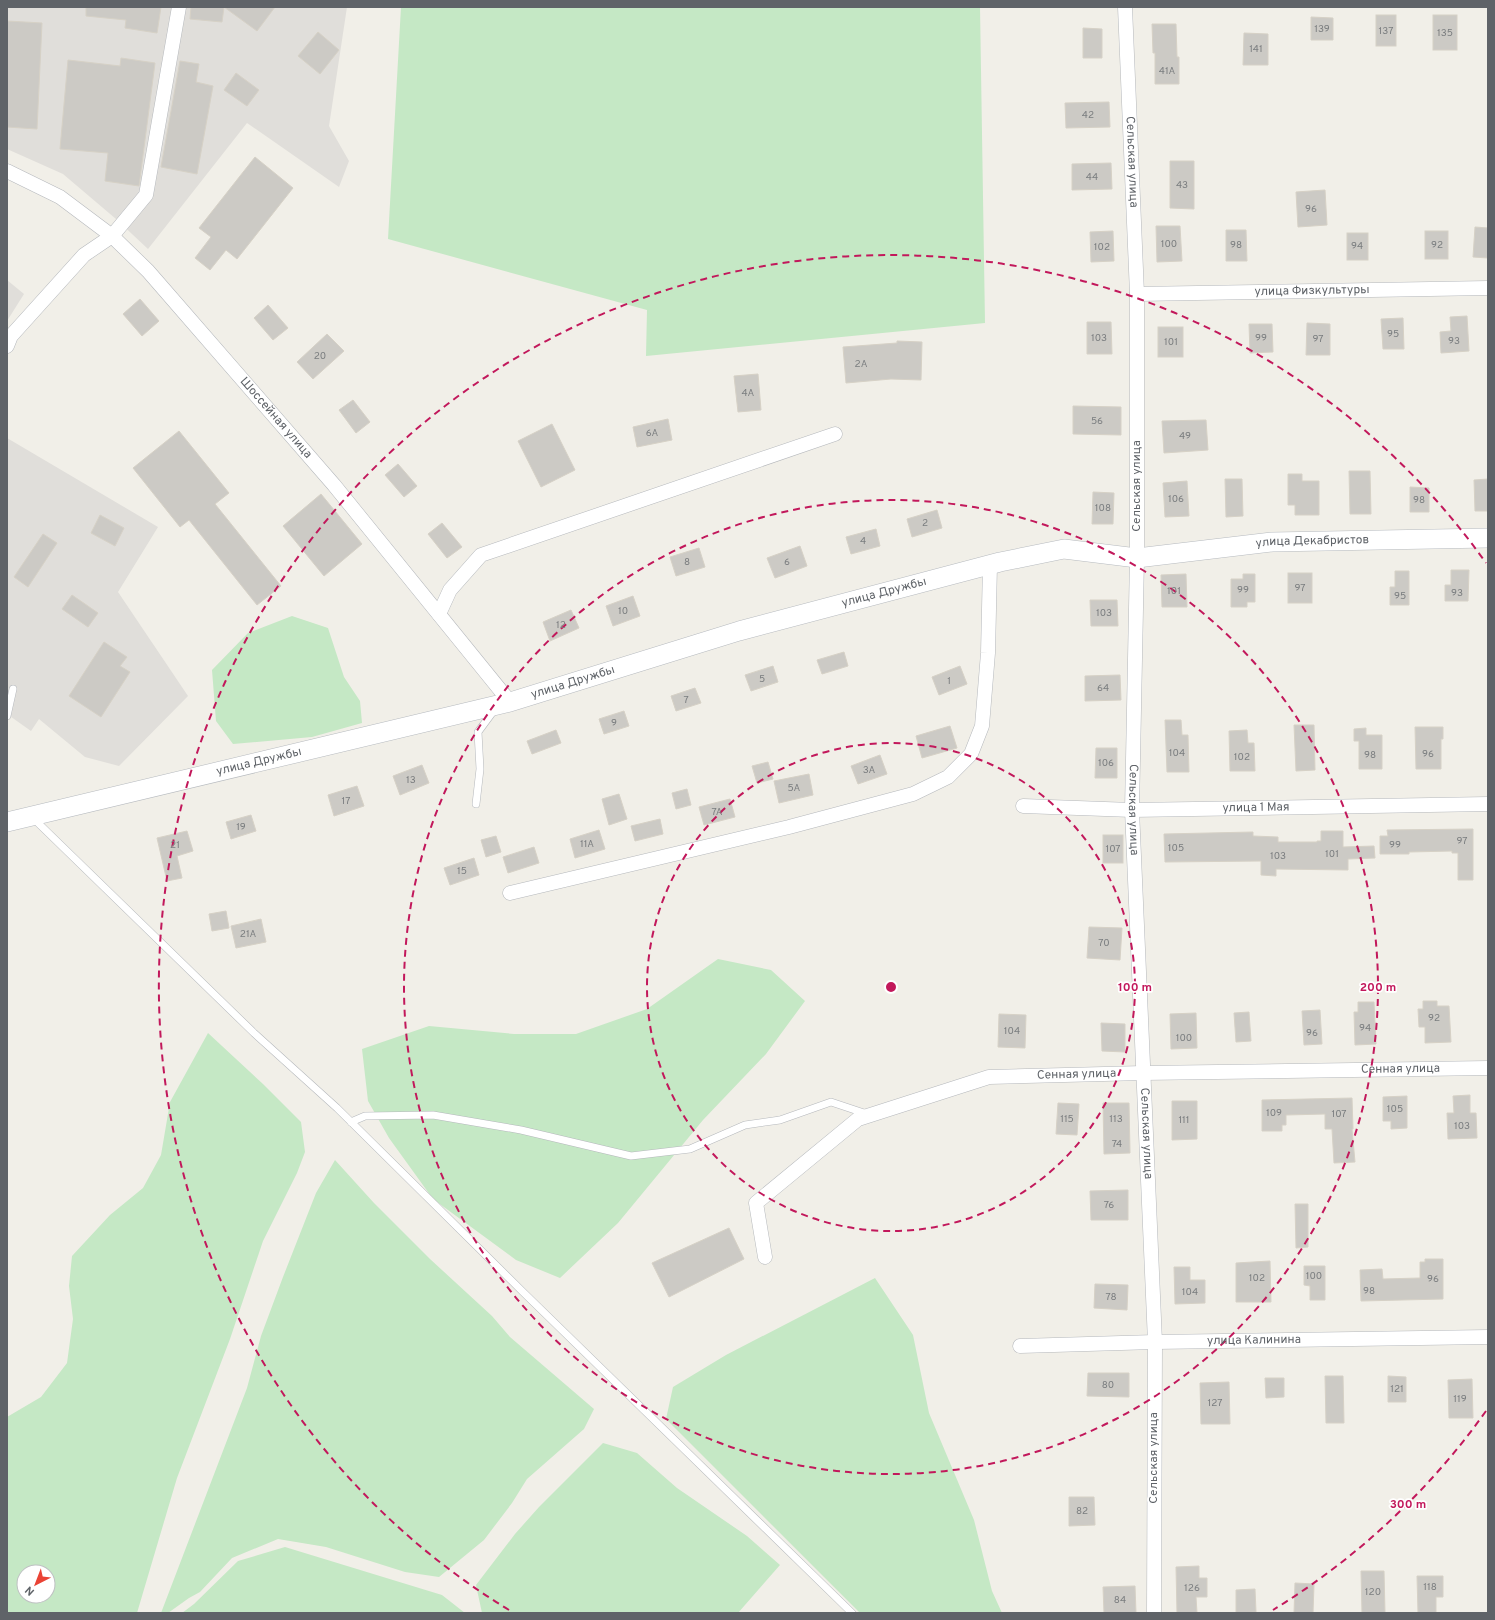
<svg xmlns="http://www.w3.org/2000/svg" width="1495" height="1620" font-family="Overpass,sans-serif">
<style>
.industrial{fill:#e0deda}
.green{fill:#c5e8c5;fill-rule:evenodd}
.building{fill:#cccac5;stroke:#d6d1c6}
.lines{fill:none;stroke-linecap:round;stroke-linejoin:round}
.lane-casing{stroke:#b5b8bc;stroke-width:8}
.street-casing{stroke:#b5b8bc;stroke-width:15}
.secondary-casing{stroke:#b6babf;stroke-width:20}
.lane{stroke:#fff;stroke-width:7}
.street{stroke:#fff;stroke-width:14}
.secondary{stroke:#fff;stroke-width:19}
.ring{fill:none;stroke:#c2185b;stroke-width:2;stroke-dasharray:7 5}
.labels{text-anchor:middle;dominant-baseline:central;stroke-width:3.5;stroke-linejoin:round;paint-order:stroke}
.number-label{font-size:10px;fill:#7a7d7f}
.street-label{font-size:12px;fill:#5f6368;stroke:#fff}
.centre{fill:#c2185b;stroke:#fff;stroke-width:2}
.ring-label{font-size:12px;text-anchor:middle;font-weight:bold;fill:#c2185b;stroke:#fff;stroke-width:3.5;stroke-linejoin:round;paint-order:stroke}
</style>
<rect width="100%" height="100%" fill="#f1efe8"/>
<g class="industrial">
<polygon points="7,7 347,7 329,126 349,161 339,187 247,123 148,249 116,219 63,174 7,149"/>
<polygon points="7,280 24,294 7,321"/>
<polygon points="7,438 158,527 118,592 188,696 119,766 85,757 39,719 31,731 7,714"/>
</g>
<g class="green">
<polygon points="401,7 980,7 985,323 646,356 647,310 388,239"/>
<polygon points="292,616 328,628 344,677 360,701 362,723 312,737 233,744 216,721 212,670 248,633"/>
<polygon points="718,959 771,970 805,1001 766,1054 703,1120 618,1223 560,1278 516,1260 433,1199 389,1138 368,1101 362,1049 429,1026 514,1034 576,1034 647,1009"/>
<path d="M208 1033 263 1084 301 1122 305 1152 297 1173 263 1241 230 1339 177 1478 137 1613H7V1417L41 1397 67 1363 73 1319 69 1286 72 1256 110 1215 143 1188 161 1155 170 1102ZM24 1572H48V1596H24Z"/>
<polygon points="335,1160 374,1203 430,1259 492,1316 510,1337 594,1409 584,1429 527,1479 512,1503 484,1540 439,1577 405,1572 326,1547 278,1539 232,1558 200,1592 189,1598 168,1613 161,1613 247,1388 261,1336 283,1277 316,1193"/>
<polygon points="875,1278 913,1335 929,1413 974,1520 992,1591 1002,1613 860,1613 666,1419 673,1387 726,1355"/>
<polygon points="603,1443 637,1453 677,1488 747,1536 780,1565 738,1613 482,1613 476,1585 515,1534 539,1507"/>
<polygon points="285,1547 442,1595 465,1613 182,1613 194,1604 238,1561"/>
</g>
<g class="building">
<polygon points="86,7 161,7 157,33 125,28 126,20 86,16"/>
<polygon points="191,7 224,7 222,22 190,19"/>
<polygon points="224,7 275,7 257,31"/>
<rect x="1376" y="15" width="20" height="31"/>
<rect x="1433" y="15" width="24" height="35"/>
<polygon points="1311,17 1333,18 1333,40 1311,40"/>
<polygon points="7,21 42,23 37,129 7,127"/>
<polygon points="1152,24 1176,24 1177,57 1179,57 1179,84 1155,84 1155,53 1153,53"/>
<polygon points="1083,28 1102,29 1102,58 1083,58"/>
<polygon points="318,32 339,50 320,74 298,56"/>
<polygon points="1244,33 1268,34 1268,65 1243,65"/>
<polygon points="121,58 155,63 139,186 105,181 108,153 60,149 68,60 120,66"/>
<polygon points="180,61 199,64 196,82 213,86 197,174 161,167"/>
<polygon points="236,73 259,90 247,106 224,90"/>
<polygon points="1109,102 1110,127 1066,128 1065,103"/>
<polygon points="255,157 293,188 237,259 226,250 210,270 195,258 211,237 199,228"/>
<polygon points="1170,161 1194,161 1194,209 1170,208"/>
<polygon points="1111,163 1112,189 1072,190 1072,164"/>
<polygon points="1325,190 1327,225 1298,227 1296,192"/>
<polygon points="1156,226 1180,226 1182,261 1157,262"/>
<polygon points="1475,227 1488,228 1488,258 1473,257"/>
<polygon points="1226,230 1246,230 1247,261 1226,261"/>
<polygon points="1113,231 1114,261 1091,262 1090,232"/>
<rect x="1425" y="231" width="23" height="28"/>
<rect x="1347" y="233" width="21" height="27"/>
<polygon points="140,299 159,321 142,336 123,314"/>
<polygon points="268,305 288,328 273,340 254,318"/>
<polygon points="1467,316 1469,351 1441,353 1440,332 1451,331 1450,317"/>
<polygon points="1403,318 1404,349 1383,349 1381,319"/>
<polygon points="1087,322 1111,322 1112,354 1087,354"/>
<polygon points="1307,323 1330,324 1330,355 1306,355"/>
<polygon points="1249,324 1272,324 1273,352 1250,353"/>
<rect x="1158" y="327" width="25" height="30"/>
<polygon points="327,334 344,351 313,379 297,362"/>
<polygon points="897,341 922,342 921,380 891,379 846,383 843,347 897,343"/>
<polygon points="758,374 761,410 738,412 734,376"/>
<polygon points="353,400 370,422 356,433 339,410"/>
<polygon points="1073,406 1121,407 1121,435 1073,434"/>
<polygon points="668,419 672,440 637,447 633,427"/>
<polygon points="1206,420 1208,450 1164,453 1162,421"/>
<polygon points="552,424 575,470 541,487 518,441"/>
<polygon points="179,431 229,493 215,504 281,586 257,605 189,520 180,527 133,468"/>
<polygon points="398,464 417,486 404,497 385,475"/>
<polygon points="1349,471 1370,471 1371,514 1350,514"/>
<polygon points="1288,474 1302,474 1302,481 1319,481 1319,515 1295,515 1295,505 1288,505"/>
<polygon points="1225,479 1242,479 1243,516 1226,517"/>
<polygon points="1488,479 1488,511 1475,511 1474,480"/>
<polygon points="1187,481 1189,516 1165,517 1163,483"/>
<polygon points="1410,487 1429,488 1429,512 1410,512"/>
<polygon points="1093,492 1114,493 1113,524 1092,524"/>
<polygon points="321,494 362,544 324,576 283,526"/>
<polygon points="937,510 942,528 912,537 907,519"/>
<polygon points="100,515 124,528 115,546 91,533"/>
<polygon points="442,523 462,547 447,558 428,534"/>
<polygon points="876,529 880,546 851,554 846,537"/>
<polygon points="43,534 57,543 28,587 14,577"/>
<polygon points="800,546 807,566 775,578 767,558"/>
<polygon points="699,548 705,567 676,576 670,557"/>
<polygon points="1451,570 1469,570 1468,601 1445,601 1445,585 1451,585"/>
<polygon points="1395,571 1409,571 1409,605 1390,605 1390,587 1395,587"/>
<rect x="1288" y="573" width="24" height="30"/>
<polygon points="1186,574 1187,607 1162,607 1161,575"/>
<polygon points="1243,574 1255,574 1255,602 1247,602 1247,607 1231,607 1231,579 1243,579"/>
<polygon points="72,595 98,613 88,627 62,609"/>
<polygon points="633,596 640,616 613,626 606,606"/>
<polygon points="1090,600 1117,600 1118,626 1091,626"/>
<polygon points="571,610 579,628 550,641 543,622"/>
<polygon points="104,642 127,657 120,666 130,672 101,717 69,696"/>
<polygon points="844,652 848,666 822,674 817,660"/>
<polygon points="773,666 778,682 751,691 745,675"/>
<polygon points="960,666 967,684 939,695 932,677"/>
<polygon points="1120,675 1121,700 1085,701 1085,676"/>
<polygon points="695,688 701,703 676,711 671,696"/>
<polygon points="624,711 629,726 604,734 599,719"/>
<polygon points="1165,720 1181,720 1182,735 1188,735 1189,772 1167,772"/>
<polygon points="1294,725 1314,725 1315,770 1296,771"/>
<polygon points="950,726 957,748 922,758 916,736"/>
<polygon points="1415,727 1443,727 1443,739 1441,739 1441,769 1416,769"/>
<polygon points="1366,728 1366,735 1382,735 1382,769 1359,769 1359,741 1354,741 1354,729"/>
<polygon points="556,730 561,743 532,754 527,741"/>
<polygon points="1247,730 1248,743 1254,743 1255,771 1230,771 1229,731"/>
<polygon points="1096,748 1117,748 1117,778 1095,778"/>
<polygon points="880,755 887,774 858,784 851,766"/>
<polygon points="768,762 773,779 757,783 752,766"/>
<polygon points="422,765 429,783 400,795 393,776"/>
<polygon points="809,774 813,795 779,803 774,781"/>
<polygon points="357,786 364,806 334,816 328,795"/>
<polygon points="687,789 691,805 676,809 672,793"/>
<polygon points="619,794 627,819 609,825 602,799"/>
<polygon points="730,799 735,817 704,825 699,807"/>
<polygon points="251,815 256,831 231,839 226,822"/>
<polygon points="660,819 663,834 635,841 631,826"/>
<polygon points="1473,829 1473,880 1458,880 1458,853 1452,853 1452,851 1409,852 1409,854 1380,854 1380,836 1388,836 1387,830"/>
<polygon points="599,830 605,849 575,858 570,839"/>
<polygon points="187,831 193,851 177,856 182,878 167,881 157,838"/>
<polygon points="1321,831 1343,831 1343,847 1374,846 1375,858 1348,859 1348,870 1276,869 1276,876 1261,875 1261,861 1165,862 1164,834 1253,832 1253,836 1278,837 1278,842 1317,842 1317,841 1321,841"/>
<rect x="1103" y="835" width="20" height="28"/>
<polygon points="496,836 501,852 486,857 481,840"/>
<polygon points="534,847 539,863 508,873 503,857"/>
<polygon points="474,858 479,875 450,885 444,868"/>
<polygon points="226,911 229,928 212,931 209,914"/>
<polygon points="261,919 266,942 236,948 231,926"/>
<polygon points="1089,927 1122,928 1120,960 1087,958"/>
<polygon points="1423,1001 1437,1001 1437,1006 1449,1006 1451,1042 1425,1043 1425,1027 1419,1027 1418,1009 1423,1009"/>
<polygon points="1358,1002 1374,1002 1376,1044 1355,1045 1354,1012 1358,1012"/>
<polygon points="1320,1010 1322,1044 1304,1045 1302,1011"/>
<polygon points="1249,1012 1251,1041 1236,1042 1234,1013"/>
<polygon points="1196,1013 1197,1048 1171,1049 1170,1014"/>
<polygon points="999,1014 1026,1015 1025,1048 998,1047"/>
<polygon points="1101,1023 1125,1024 1125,1052 1102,1051"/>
<polygon points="1470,1095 1470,1113 1476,1113 1477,1138 1448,1139 1447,1113 1454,1113 1453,1096"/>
<polygon points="1407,1096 1407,1128 1391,1129 1391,1121 1383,1121 1383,1097"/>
<polygon points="1352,1098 1353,1129 1352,1129 1355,1162 1334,1163 1332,1129 1325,1129 1325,1114 1286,1115 1286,1125 1282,1125 1282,1131 1262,1131 1262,1100"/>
<polygon points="1172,1101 1197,1101 1197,1139 1172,1140"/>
<polygon points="1058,1103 1079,1104 1077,1135 1056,1134"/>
<polygon points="1103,1103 1129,1103 1130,1153 1104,1154"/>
<polygon points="1128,1190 1128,1220 1091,1220 1090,1191"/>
<polygon points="1295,1204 1308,1204 1308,1247 1296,1248"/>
<polygon points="729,1228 744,1259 669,1297 652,1263"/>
<polygon points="1425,1259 1443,1259 1443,1299 1361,1301 1360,1270 1382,1269 1383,1279 1420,1278 1420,1262 1425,1262"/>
<polygon points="1270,1261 1271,1302 1236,1302 1236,1263"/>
<polygon points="1304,1266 1325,1266 1325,1300 1310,1300 1310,1286 1304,1285"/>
<polygon points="1174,1267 1190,1267 1190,1280 1205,1280 1205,1303 1175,1304"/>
<polygon points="1095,1284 1128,1285 1127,1310 1094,1308"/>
<polygon points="1088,1373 1129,1373 1129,1397 1087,1396"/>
<polygon points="1325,1376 1343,1376 1344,1423 1326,1423"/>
<polygon points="1388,1376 1406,1377 1406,1402 1388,1402"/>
<polygon points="1265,1378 1284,1378 1284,1397 1266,1398"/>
<polygon points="1472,1379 1473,1418 1449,1418 1448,1380"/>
<polygon points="1229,1382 1230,1424 1201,1424 1200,1383"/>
<polygon points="1069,1497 1094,1497 1095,1525 1069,1526"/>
<polygon points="1199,1566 1199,1578 1207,1578 1207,1597 1196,1597 1197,1613 1177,1613 1176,1567"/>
<polygon points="1361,1571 1384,1571 1385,1613 1362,1613"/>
<polygon points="1417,1576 1443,1576 1443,1597 1436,1597 1436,1613 1418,1613"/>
<polygon points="1295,1583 1314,1584 1313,1613 1294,1613"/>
<polygon points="1135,1586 1136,1613 1104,1613 1103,1587"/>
<polygon points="1255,1589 1256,1612 1236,1613 1236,1590"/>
</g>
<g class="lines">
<defs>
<g id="lane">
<polyline points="7,716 13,689"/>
<polyline points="476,804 480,769 478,732 495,709"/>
<polyline points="34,819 254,1033 337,1108 523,1292 852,1613"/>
<polyline points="351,1122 365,1116 433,1115 521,1130 631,1156 690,1149 745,1125 780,1120 831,1102 867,1114"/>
</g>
<g id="street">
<path id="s1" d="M1125 7 1137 294V558L1132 810 1155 1342 1154 1613"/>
<path id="s2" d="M7 171 60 197 112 236 148 271 334 485 510 702"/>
<path id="s3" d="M1137 294 1488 288"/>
<polyline points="7,346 11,336 84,255 112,236 146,195 179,7"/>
<polyline points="439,614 450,590 481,555 835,434"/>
<path id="s4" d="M1023 806 1132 810 1488 804"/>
<polyline points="510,893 789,827 913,794 948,777 971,754 982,726 988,653 990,565"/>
<path id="s5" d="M765 1257 756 1203 858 1119 989 1077 1143 1073 1488 1068"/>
<path id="s6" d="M1020 1346 1155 1342 1488 1337"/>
</g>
<g id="secondary">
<path id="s7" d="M7 822 510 702 739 631 1000 562 1064 549 1137 558 1272 542 1488 538"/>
</g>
</defs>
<use href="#lane" class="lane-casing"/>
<use href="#street" class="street-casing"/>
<use href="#secondary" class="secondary-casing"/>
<use href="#lane" class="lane"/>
<use href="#street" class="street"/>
<use href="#secondary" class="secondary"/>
</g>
<g class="ring">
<circle cx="891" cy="987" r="244"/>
<circle cx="891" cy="987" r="487"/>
<path d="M1486 1411A731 731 0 0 1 1273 1610M509 1610A731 731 0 1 1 1486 563"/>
</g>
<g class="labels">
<g class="number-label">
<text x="1322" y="29">139</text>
<text x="1386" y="31">137</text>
<text x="1445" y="33">135</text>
<text x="1256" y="49">141</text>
<text x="1167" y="71">41А</text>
<text x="1088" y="115">42</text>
<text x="1092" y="177">44</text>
<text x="1182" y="185">43</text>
<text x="1311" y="209">96</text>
<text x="1169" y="244">100</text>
<text x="1236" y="245">98</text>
<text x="1437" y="245">92</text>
<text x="1357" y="246">94</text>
<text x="1102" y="247">102</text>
<text x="1393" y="334">95</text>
<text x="1099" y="338">103</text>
<text x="1261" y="338">99</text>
<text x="1318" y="339">97</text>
<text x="1454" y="341">93</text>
<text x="1171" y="342">101</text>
<text x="320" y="356">20</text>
<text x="861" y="364">2А</text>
<text x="748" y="393">4А</text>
<text x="1097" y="421">56</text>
<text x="652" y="433">6А</text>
<text x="1185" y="436">49</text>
<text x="1176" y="499">106</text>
<text x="1419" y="500">98</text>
<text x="1103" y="508">108</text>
<text x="925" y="523">2</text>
<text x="863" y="541">4</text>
<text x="687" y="562">8</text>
<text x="787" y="562">6</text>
<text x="1300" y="588">97</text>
<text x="1243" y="590">99</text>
<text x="1174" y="591">101</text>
<text x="1457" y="593">93</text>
<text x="1400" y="596">95</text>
<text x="623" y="611">10</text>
<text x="1104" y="613">103</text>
<text x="561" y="625">12</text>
<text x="762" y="679">5</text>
<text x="949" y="681">1</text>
<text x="1103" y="688">64</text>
<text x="686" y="700">7</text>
<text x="614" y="723">9</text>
<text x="1177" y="753">104</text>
<text x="1428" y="754">96</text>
<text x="1370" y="755">98</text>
<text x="1242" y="757">102</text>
<text x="1106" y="763">106</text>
<text x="869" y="770">3А</text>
<text x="411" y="780">13</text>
<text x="794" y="788">5А</text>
<text x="346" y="801">17</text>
<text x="717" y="812">7А</text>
<text x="241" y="827">19</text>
<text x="1462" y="841">97</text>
<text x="587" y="844">11А</text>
<text x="175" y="845">21</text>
<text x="1395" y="845">99</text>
<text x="1176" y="848">105</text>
<text x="1113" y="849">107</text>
<text x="1332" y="854">101</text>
<text x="1278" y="856">103</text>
<text x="462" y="871">15</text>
<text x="248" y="934">21А</text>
<text x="1104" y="943">70</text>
<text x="1434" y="1018">92</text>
<text x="1365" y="1028">94</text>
<text x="1012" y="1031">104</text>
<text x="1312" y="1033">96</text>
<text x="1184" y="1038">100</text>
<text x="1395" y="1109">105</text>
<text x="1274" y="1113">109</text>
<text x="1339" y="1114">107</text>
<text x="1067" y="1119">115</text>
<text x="1116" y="1119">113</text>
<text x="1184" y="1120">111</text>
<text x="1462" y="1126">103</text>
<text x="1117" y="1144">74</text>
<text x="1109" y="1205">76</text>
<text x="1314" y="1276">100</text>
<text x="1257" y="1278">102</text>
<text x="1433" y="1279">96</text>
<text x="1369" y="1291">98</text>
<text x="1190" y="1292">104</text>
<text x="1111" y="1297">78</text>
<text x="1108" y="1385">80</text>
<text x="1397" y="1389">121</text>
<text x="1460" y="1399">119</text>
<text x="1215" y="1403">127</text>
<text x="1082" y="1511">82</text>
<text x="1430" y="1587">118</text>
<text x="1192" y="1588">126</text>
<text x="1373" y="1592">120</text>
<text x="1120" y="1600">84</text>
</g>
<g class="street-label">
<text stroke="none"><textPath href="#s1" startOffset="155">Сельская улица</textPath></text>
<text stroke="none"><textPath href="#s3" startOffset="175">улица Физкультуры</textPath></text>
<text stroke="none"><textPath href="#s2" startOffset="369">Шоссейная улица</textPath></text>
<text transform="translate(1137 486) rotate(-90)">Сельская улица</text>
<text stroke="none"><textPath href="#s7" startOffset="1342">улица Декабристов</textPath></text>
<text stroke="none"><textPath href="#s7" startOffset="907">улица Дружбы</textPath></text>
<text stroke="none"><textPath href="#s7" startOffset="583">улица Дружбы</textPath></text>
<text stroke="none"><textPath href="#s7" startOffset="259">улица Дружбы</textPath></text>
<text stroke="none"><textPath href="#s4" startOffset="233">улица 1 Мая</textPath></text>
<text stroke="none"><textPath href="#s1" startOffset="803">Сельская улица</textPath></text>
<text stroke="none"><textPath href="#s5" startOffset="736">Сенная улица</textPath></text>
<text stroke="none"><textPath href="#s5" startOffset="412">Сенная улица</textPath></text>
<text stroke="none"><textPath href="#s1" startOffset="1127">Сельская улица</textPath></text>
<text stroke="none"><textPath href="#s6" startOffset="234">улица Калинина</textPath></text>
<text transform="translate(1154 1458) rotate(-90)">Сельская улица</text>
</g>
</g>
<circle cx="891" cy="987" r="6" class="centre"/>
<g class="ring-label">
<text x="1135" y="991">100 m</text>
<text x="1378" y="991">200 m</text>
<text x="1408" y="1508">300 m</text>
</g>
<rect width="1495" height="1620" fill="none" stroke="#5f6368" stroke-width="16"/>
<g transform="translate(36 1584) rotate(222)"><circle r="19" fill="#ffffff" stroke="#bfc1c3"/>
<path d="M0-3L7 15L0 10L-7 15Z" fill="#ea4335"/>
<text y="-6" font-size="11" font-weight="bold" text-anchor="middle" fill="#5f6368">N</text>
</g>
</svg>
